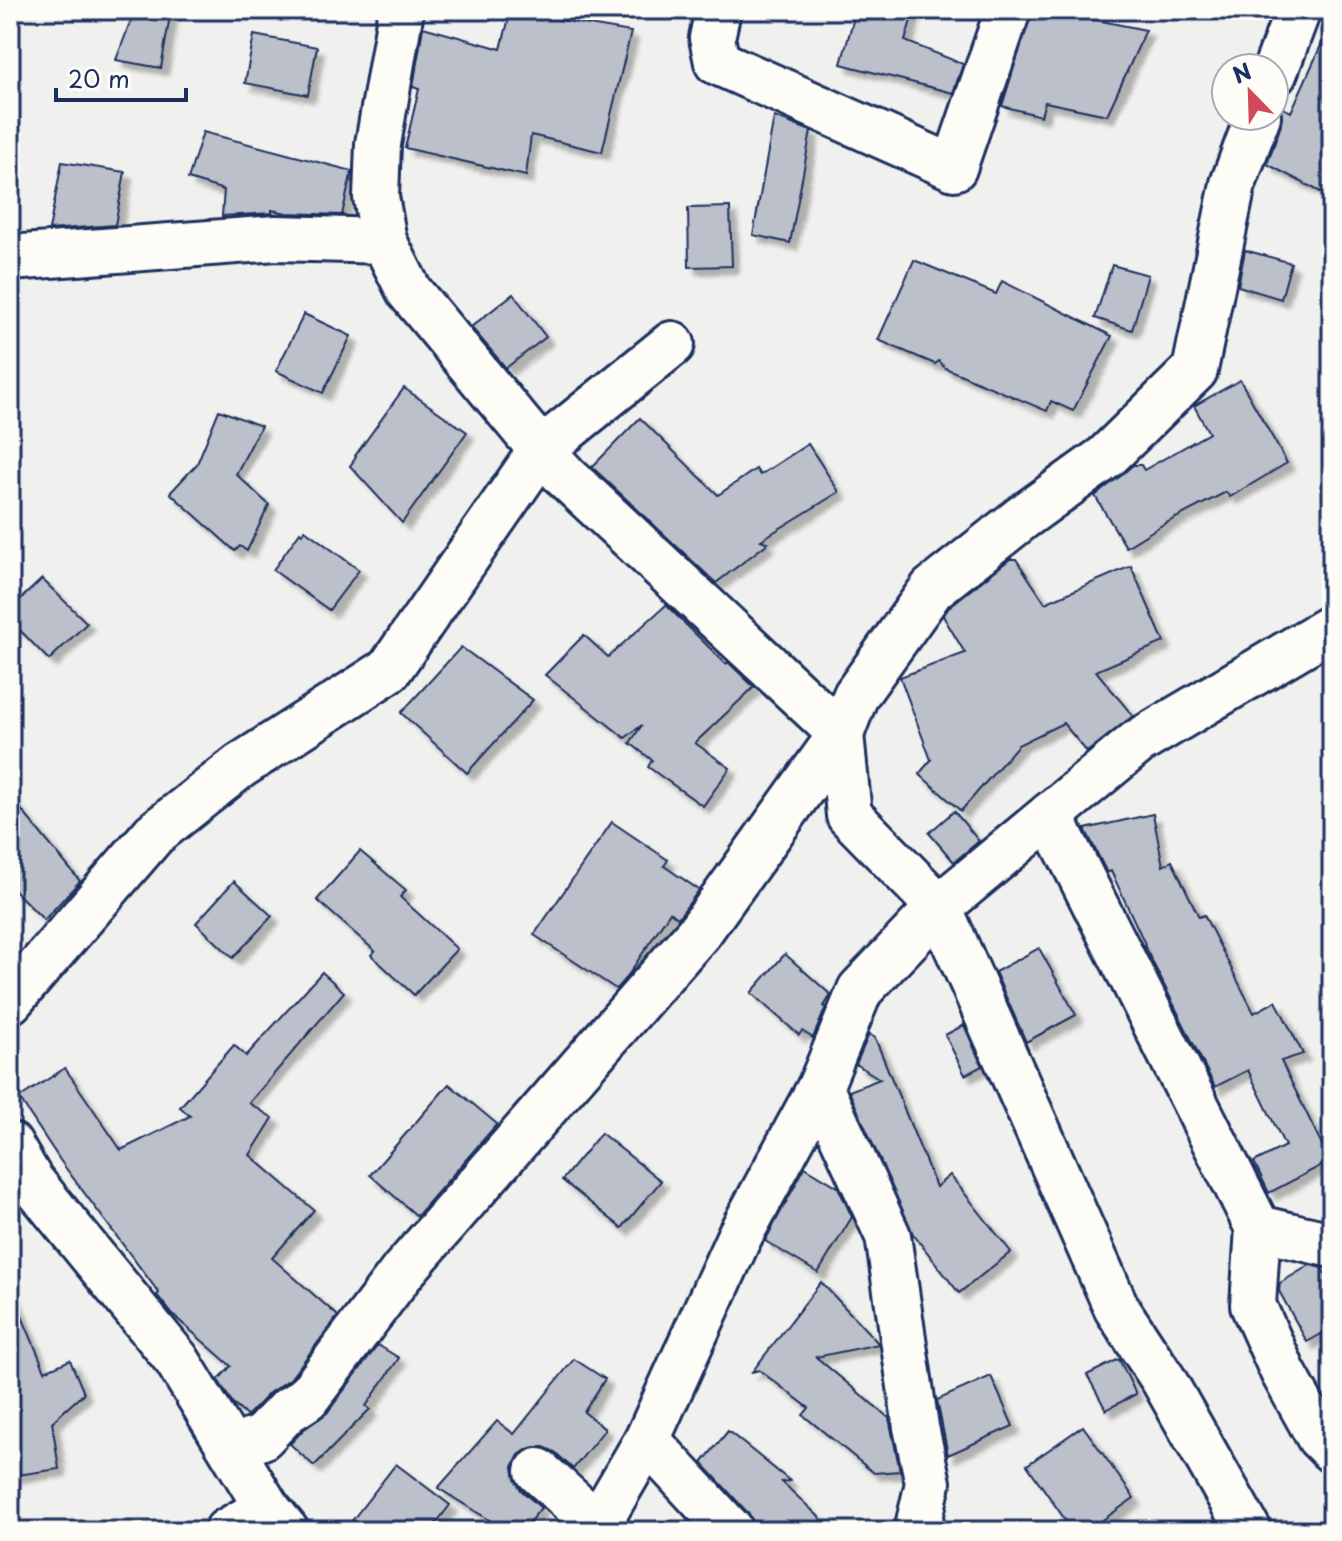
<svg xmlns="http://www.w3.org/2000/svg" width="1342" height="1541" font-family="'Playpen Sans',sans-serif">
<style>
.building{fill:#bbc0ca;stroke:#1b2f5e;stroke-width:2;filter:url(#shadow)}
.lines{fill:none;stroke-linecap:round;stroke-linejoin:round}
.minor-casing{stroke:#1b2f5e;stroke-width:50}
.minor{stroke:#fdfcf7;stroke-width:44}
</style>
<defs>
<filter id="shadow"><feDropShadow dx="7" dy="7" stdDeviation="2" flood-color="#0004"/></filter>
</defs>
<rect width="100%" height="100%" fill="#f0f0ee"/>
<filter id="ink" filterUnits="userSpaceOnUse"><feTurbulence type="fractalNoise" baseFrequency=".0125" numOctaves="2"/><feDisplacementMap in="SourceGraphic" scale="16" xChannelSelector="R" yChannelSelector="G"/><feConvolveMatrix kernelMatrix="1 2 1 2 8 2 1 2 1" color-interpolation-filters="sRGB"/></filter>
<g filter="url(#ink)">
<g class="building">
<polygon points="135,10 171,10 161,68 116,60"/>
<polygon points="511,10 562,10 559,20 631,32 602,152 531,135 526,176 405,148 419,89 413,87 423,27 501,49"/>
<polygon points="856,10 914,10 905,41 963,64 953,93 841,64"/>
<polygon points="1032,10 1047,10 1146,30 1107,115 1045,102 1041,116 1002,106"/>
<polygon points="1332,21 1332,198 1267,164 1281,125 1281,107 1291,112"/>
<polygon points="254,35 317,47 308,95 245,83"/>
<polygon points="774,117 811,131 790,243 753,235"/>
<polygon points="203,132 352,171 342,215 287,213 272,210 272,213 222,216 224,190 188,179"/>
<polygon points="62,162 125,172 115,225 49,230"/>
<polygon points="730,207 732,266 689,267 688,208"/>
<polygon points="1245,250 1291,263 1281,299 1238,286"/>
<polygon points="914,260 996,294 1002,281 1112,336 1073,411 1051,401 1047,411 945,368 939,361 935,364 878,340"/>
<polygon points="1112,265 1148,275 1132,330 1095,318"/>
<polygon points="513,294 546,337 506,368 471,327"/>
<polygon points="304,314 351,336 323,393 276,371"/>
<polygon points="1240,380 1287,463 1230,497 1226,492 1162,525 1126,547 1095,496 1133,465 1141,465 1144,470 1209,433 1194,406"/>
<polygon points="404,388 467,432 402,523 350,466 356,457 355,456"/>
<polygon points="219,410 261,426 236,474 269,505 247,551 240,546 235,551 170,493 197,464"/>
<polygon points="640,418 718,495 756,469 760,475 808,444 839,492 761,540 768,543 716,583 592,467"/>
<polygon points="305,530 359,570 329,610 273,570 300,532 302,534"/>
<polygon points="1010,559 1016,559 1045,603 1131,566 1164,642 1096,671 1133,716 1087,752 1063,723 1018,745 961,811 919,774 931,760 900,677 965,653 943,616 950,606"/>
<polygon points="42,579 87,623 49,660 10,620 10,609"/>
<polygon points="666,605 726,664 728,662 754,687 695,743 730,768 703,806 648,767 652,760 630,743 642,725 625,738 545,675 584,635 608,657"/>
<polygon points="461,647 533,700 467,773 401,713"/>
<polygon points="10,796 80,881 44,920 10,886"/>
<polygon points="954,811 979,841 954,862 929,833"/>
<polygon points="1153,814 1163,866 1172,861 1199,917 1204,915 1254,1013 1276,1001 1303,1054 1281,1061 1330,1161 1269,1193 1254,1162 1285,1146 1248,1070 1215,1087 1144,945 1145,944 1111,871 1107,873 1085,829"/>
<polygon points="612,822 668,860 664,866 699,890 678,918 670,912 629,974 616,989 534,935"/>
<polygon points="360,851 406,890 400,897 457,949 414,995 371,955 375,951 317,900"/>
<polygon points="234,881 272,916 233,958 196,923"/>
<polygon points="1039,948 1076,1015 1026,1042 995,972"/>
<polygon points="785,954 831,995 824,1006 826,1007 813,1038 802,1031 799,1035 751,993"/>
<polygon points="322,972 344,992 249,1103 273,1118 250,1155 314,1210 272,1258 338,1316 290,1379 269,1393 247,1416 233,1404 218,1380 231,1366 173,1315 157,1295 159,1293 62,1163 19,1098 65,1068 121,1150 190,1116 180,1107 234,1045 246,1056"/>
<polygon points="964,1025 982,1066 965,1075 945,1035"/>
<polygon points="869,1034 875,1038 936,1187 950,1175 1011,1252 959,1293 913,1234 849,1091 880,1079 856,1064"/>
<polygon points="449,1084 497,1124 417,1216 370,1175"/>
<polygon points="601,1133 661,1181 622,1228 562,1180"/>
<polygon points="805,1167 838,1187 852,1217 818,1273 765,1241"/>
<polygon points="1310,1265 1322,1268 1332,1286 1332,1328 1307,1342 1279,1291 1280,1283"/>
<polygon points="821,1282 879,1344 816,1357 889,1418 900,1471 874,1473 803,1415 809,1408 759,1370 752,1372"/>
<polygon points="10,1288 45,1371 70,1360 84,1393 52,1422 59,1469 10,1476"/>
<polygon points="378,1345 399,1358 366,1406 370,1409 314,1466 290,1444 303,1430 327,1413"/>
<polygon points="574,1359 605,1379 584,1412 605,1429 573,1469 555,1452 544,1447 530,1448 519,1455 513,1467 515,1479 521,1490 541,1508 522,1531 507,1531 438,1488 497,1421 514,1434"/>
<polygon points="1119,1359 1136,1394 1106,1410 1087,1375"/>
<polygon points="991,1376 1013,1426 948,1455 937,1400"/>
<polygon points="1083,1426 1134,1498 1087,1531 1073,1531 1027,1465"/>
<polygon points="728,1431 790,1481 782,1482 834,1531 755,1531 749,1514 702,1463"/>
<polygon points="396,1464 450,1505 430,1531 344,1531"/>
</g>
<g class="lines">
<defs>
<g id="minor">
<polyline points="401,10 378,144 376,197 384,241 409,291 541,450 566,477 841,734 849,815 939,907 1117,1309 1163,1379 1249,1531"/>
<polyline points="718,10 712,38 717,62 954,168 1008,10"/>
<polyline points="1274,74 1298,10"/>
<polyline points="10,258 276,238 384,241"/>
<polyline points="1050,815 1258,1228 1332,1245"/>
<polyline points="10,1001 154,834 240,766 389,670 541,450 672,344"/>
<polyline points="820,1087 888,1236 916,1427 928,1483 917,1531"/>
<polyline points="10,1145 31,1181 177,1360 267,1508 286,1531"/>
<polyline points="1258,1228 1253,1305 1283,1372 1319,1437 1332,1450"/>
<polyline points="647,1440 731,1531"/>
<polyline points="232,1449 262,1437 287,1411 307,1398 403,1271 700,931 841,734 856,695 932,589 1023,517 1106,457 1195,370 1233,184 1258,116"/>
<polyline points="538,1471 596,1523"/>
<polyline points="227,1531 267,1508"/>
<polyline points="594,1531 647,1440 739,1237 820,1087 860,990 939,907 1138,742 1332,627"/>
</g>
</defs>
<use href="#minor" class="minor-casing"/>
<use href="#minor" class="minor"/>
</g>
</g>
<rect width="1342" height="1541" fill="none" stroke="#fdfcf7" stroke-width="40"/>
<rect x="20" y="20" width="1302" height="1501" fill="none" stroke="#1b2f5e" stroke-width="3" filter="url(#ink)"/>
<g transform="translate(1250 92) rotate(337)"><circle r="38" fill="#fdfcf7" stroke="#a3aaba" stroke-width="2"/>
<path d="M0-6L14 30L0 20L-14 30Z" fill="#d1495b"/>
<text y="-12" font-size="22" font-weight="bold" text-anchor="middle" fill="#1b2f5e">N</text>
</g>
<path d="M56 88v12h130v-12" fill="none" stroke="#1b2f5e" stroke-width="4"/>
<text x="68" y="88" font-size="24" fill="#1b2f5e" stroke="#fdfcf7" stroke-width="6" paint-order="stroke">20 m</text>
</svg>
